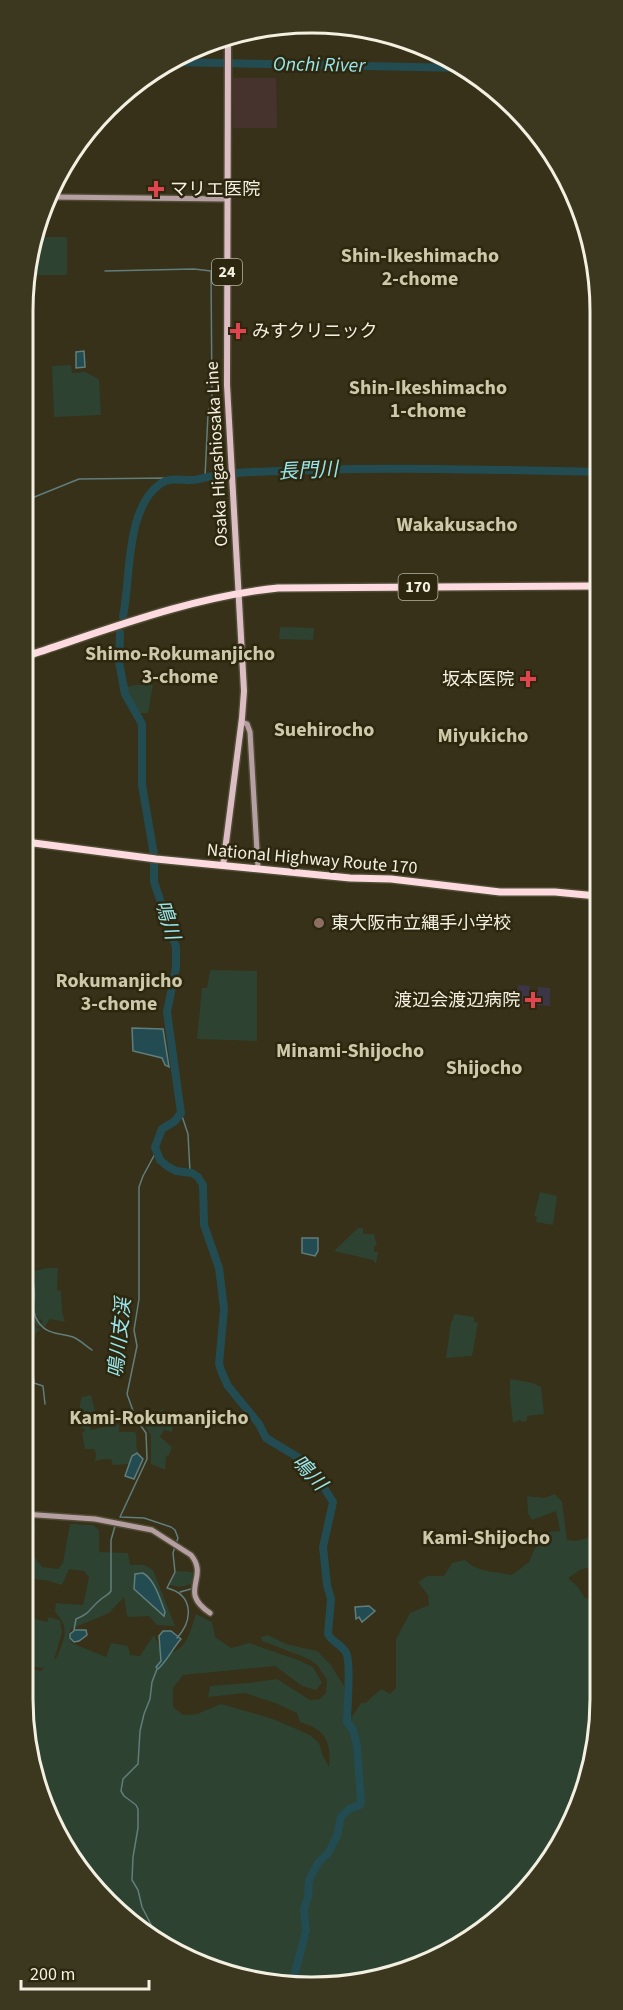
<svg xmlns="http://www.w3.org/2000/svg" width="623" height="2010" font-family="'Source Sans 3','Noto Sans JP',sans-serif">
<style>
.industrial{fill:#47332d}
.medical{fill:#3b3546}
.green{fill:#2d4231}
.water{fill:#224c51;stroke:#617d7c;stroke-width:1.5}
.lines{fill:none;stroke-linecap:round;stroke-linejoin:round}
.stream{stroke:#617d7c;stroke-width:1.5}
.river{stroke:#224c51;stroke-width:8}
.secondary-casing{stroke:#504c34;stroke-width:8}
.primary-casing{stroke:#504c34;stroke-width:9}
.highway-casing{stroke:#504c34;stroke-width:10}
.secondary{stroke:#b69fa3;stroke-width:5}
.primary{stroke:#dbbdc3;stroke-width:6}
.highway{stroke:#fdd9e0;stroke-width:7}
.health-dot{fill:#e0444e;stroke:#2c270e;stroke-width:2}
.education-dot{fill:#8d6e63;stroke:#2c270e;stroke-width:2}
.labels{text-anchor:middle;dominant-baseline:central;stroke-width:5;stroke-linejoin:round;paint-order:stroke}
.shield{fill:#2c270e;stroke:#b7b4a2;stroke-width:1.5}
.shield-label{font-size:16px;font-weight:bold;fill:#f3f0e1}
.poi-label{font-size:18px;fill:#f3f0e1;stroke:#2c270e;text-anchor:start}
.street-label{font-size:18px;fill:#f3f0e1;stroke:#2c270e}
.water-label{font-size:20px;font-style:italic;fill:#98e6ed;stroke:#2c270e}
.neighbourhood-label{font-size:20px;font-weight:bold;fill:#cec8ab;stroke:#2c270e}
.rim{fill:none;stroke:#f3f0e1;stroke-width:3}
</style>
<rect width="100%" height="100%" fill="#363118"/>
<polygon class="industrial" points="233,78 276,78 277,126 276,128 233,128"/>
<polygon class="medical" points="518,985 530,986 530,992 538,992 538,987 550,988 550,1006 510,1003 511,995 517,995"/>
<g class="green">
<polygon points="35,237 67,237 67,275 28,275 28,255"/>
<polygon points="71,365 72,373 85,372 99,379 101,415 54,417 52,366"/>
<polygon points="280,627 314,628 313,640 279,639"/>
<polygon points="135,685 153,685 148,713 140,713 127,691 126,687"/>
<polygon points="210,970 257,971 257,1041 197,1039 202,988 207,988"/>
<polygon points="540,1192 557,1196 553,1225 536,1222 537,1217 534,1216"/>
<polygon points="358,1228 363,1228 363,1234 374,1234 377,1246 374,1246 374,1252 378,1252 376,1264 373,1260 334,1251"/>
<polygon points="47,1268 58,1268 57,1290 61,1291 62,1312 65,1322 50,1319 44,1327 41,1324 43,1322 41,1319 39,1320 35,1312 35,1287 30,1272"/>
<polygon points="24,1298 33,1299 32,1313 41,1326 38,1327 33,1322 24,1324"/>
<polygon points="454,1314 474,1317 474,1322 478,1323 472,1356 446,1358 451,1322 453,1320"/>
<polygon points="33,1324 37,1328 41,1329 40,1330 36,1333 35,1339 32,1336 26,1341 33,1351 24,1352 24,1326"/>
<polygon points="510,1379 533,1383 541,1387 544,1414 527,1416 527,1421 522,1422 520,1420 513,1423 510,1396"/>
<path d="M91 1395 95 1411 91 1417 90 1430 119 1424V1432H135C139 1440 134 1444 138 1452L133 1454 129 1464 113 1465 111 1459C104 1460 101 1458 95 1462L96 1454 94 1449H85L82 1433 86 1430 79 1426C80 1416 78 1407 82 1397Z"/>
<polygon points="163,1409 165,1422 172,1421 172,1432 164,1430 160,1437 172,1447 169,1455 166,1456 165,1470 151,1464 151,1435 141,1420"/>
<path d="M555 1494 562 1502 567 1540 576 1541 595 1536V1566L580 1570 568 1578 577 1586 585 1598 595 1601V1755L552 1859 472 1939 386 1978 274 1985 183 1958 94 1889 44 1809 23 1699V1667L41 1671 45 1667 41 1668 23 1665V1616L47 1622 49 1617 60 1620 62 1632 54 1660 57 1657C64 1639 71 1628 55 1612L56 1603 83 1605 89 1577 84 1571 69 1569 62 1585 49 1581 27 1578 23 1567V1526H35V1531L29 1535 30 1550 39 1563 42 1567 58 1569 63 1563 70 1524 93 1525 99 1530V1552L128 1553 130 1565H144L153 1570 175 1626 157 1625 149 1616 129 1617 127 1615 124 1597 109 1613 71 1629 68 1636 72 1643 106 1657 111 1643 128 1646 130 1655 140 1656 154 1635 163 1655C187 1651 189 1635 196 1614L212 1622 215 1637 231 1648 249 1643 298 1660 313 1667 322 1683 316 1690 302 1686 275 1666 183 1675 173 1688V1707L183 1715 197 1714 221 1704 273 1719 310 1735 319 1743 323 1756 329 1767C332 1741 324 1729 300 1722L297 1713 275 1703 245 1693 208 1697 210 1686 249 1683 277 1679 310 1700 320 1699 326 1693 327 1680 317 1665 309 1659 262 1641 261 1637 268 1635 286 1644 317 1651 330 1664 344 1686 345 1727 361 1703H365L381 1689 390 1694 396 1688V1639L410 1613 429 1605 428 1595 418 1582 427 1576H444L452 1563 465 1560C478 1573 495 1571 512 1575L529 1562 534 1550 548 1532 560 1531 556 1511 532 1520 528 1513 527 1496 544 1498Z"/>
<polygon points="176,1571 193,1572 192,1584 180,1587 169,1585"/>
</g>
<g class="water">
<polygon points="84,351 85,367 76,368 76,352"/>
<polygon points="132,1028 163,1029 169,1067 165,1065 162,1058 133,1051"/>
<polygon points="302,1238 318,1238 318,1251 315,1256 302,1253"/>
<polygon points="137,1453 143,1459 134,1479 125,1476 132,1456"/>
<path d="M143 1573C155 1580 160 1599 165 1612L164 1616 134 1589 135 1574Z"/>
<polygon points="369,1606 375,1611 362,1622 359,1617 356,1619 355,1607"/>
<polygon points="75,1630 86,1630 87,1635 79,1641 74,1642 70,1638 70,1634"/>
<path d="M163 1631H171L181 1639C172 1649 168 1660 158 1669L156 1667 161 1661 159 1636Z"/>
</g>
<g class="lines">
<g class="stream">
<polyline points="105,271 194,269 211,271 212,398 208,414 205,477"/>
<polyline points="27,500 79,479 168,478 170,479"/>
<polyline points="181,1113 188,1134 190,1172"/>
<path d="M156 1152 143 1176 139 1187V1299L134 1330 137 1346 127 1394 136 1419 146 1433 147 1459 120 1517 144 1518 171 1527 175 1530 178 1538 173 1553 175 1572 167 1588C194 1595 193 1620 177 1638"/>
<path d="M24 1266C29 1272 33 1280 34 1287 36 1300 30 1312 39 1323 48 1335 60 1333 73 1337 80 1340 86 1346 92 1350"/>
<polyline points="32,1362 34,1383 43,1386 45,1404"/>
<polyline points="180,1592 191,1589"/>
<path d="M74 1630 76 1619C91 1613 89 1609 100 1600 104 1596 108 1596 111 1591V1540L115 1526"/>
<polyline points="157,1669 152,1682 150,1699 144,1714 140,1731 138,1764 123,1779 121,1791 124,1796 136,1805 138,1809 138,1828 133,1857 132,1880 138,1890 142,1907 158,1938"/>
</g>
<g class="river">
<polyline points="173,62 465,68"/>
<path d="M123 616C131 579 125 509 160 484 172 475 186 483 199 479 235 470 274 472 312 470 407 467 502 470 598 472"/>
<path d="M120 633 119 662 125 694 142 724V785L154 855V882L176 947V968L167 1012 181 1113 175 1121 162 1129 155 1147 160 1160 167 1166 176 1171 192 1173 198 1177 203 1185 204 1225 219 1268 224 1309 219 1364 222 1373 228 1386 259 1424 266 1438 299 1458 305 1471 323 1486 333 1502 323 1547 327 1585 331 1599 328 1634C332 1643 344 1645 347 1655 351 1669 347 1706 347 1722L353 1730 357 1746 361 1802 360 1805 349 1809 341 1817 337 1836 328 1853 318 1863 309 1880 308 1897 304 1909 306 1931 292 1984"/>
</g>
<defs>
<g id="secondary">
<polyline points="52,197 228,199"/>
<polyline points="242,722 247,724 250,732 258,868"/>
<path d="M23 1514 95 1519 152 1530 191 1555C210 1578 177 1591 210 1613"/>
</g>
<polyline id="primary" points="223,866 242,718 244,691 227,385 228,39"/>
<g id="highway">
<path d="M27 656C109 629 191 597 278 588L597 586"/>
<polyline points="26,842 156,859 350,878 391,879 500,892 555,892 597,896"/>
</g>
</defs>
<use href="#secondary" class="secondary-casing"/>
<use href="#primary" class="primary-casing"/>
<use href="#highway" class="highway-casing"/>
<use href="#secondary" class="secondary"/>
<use href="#primary" class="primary"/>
<use href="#highway" class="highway"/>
</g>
<g class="health-dot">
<path d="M153 180h6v6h6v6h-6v6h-6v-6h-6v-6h6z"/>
<path d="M235 322h6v6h6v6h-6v6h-6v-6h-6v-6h6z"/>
<path d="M525 670h6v6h6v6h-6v6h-6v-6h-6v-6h6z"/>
<path d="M530 991h6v6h6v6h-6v6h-6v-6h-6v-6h6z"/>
</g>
<circle class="education-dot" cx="319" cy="923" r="6"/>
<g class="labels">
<g class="shield">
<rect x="212" y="259" width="30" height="26" rx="4.5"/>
<rect x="398.5" y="574" width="39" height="26" rx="4.5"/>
</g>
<g class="shield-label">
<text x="227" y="272">24</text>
<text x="418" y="587">170</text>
</g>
<g class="poi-label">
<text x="170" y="189">マリエ医院</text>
<text x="252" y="331">みすクリニック</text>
<text x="514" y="679" text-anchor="end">坂本医院</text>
<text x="331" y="923">東大阪市立縄手小学校</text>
<text x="520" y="1000" text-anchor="end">渡辺会渡辺病院</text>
</g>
<g class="street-label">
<text transform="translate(217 454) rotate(-93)">Osaka Higashiosaka Line</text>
<text transform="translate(312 859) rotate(5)">National Highway Route 170</text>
</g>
<g class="water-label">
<text transform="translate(319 65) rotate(1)">Onchi River</text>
<text transform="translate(308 471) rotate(-3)">長門川</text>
<text transform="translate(167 920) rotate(73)">鳴川</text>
<text transform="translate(120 1338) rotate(-84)">鳴川支渓</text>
<text transform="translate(309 1473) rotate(47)">鳴川</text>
</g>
<g class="neighbourhood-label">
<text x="420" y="256">Shin-Ikeshimacho<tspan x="420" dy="23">2-chome</tspan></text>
<text x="428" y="388">Shin-Ikeshimacho<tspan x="428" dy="23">1-chome</tspan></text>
<text x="457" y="525">Wakakusacho</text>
<text x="180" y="654">Shimo-Rokumanjicho<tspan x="180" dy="23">3-chome</tspan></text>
<text x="324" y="730">Suehirocho</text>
<text x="483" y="736">Miyukicho</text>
<text x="119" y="981">Rokumanjicho<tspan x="119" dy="23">3-chome</tspan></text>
<text x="350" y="1051">Minami-Shijocho</text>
<text x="484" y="1068">Shijocho</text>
<text x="159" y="1418">Kami-Rokumanjicho</text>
<text x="486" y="1538">Kami-Shijocho</text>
</g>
</g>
<path d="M0 0H623V2010H0ZM311 33H312A278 278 0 0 1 590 311V1699A278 278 0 0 1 312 1977H311A278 278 0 0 1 33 1699V311A278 278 0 0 1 311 33Z" fill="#3c371f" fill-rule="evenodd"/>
<path class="rim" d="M311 33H312A278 278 0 0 1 590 311V1699A278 278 0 0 1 312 1977H311A278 278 0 0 1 33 1699V311A278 278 0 0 1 311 33Z"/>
<path d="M21 1980v9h128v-9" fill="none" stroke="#f3f0e1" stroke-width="3"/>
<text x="30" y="1980" font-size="18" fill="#f3f0e1" stroke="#2c270e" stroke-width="4.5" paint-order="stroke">200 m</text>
</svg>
